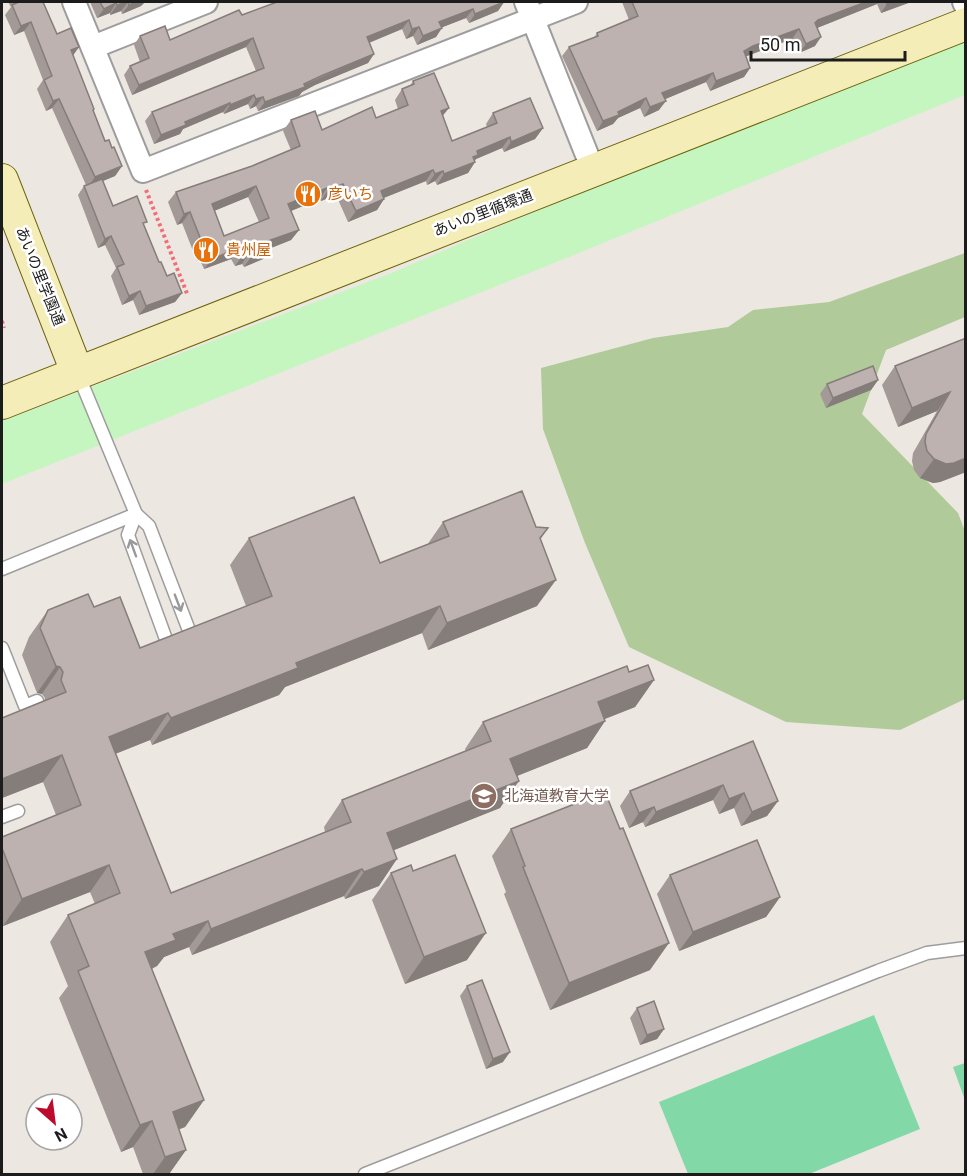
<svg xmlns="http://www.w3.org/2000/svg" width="967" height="1176" font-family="Roboto,'Noto Sans JP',sans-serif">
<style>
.forest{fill:#b0ca99}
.park{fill:#c6f6c0}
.pitch{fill:#83d8a8}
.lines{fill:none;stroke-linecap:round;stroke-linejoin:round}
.lane-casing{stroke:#9d9d9d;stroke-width:15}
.street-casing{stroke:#9d9d9d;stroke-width:26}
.secondary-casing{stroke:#6b640b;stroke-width:34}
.path{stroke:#f16e79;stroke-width:4;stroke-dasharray:3 3;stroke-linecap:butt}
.lane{stroke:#fff;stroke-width:12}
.street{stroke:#fff;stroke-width:22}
.secondary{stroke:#f5edb7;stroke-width:32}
.wall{fill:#a39996;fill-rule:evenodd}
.shaded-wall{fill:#847d7a}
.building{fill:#bdb2af;stroke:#847d7a;stroke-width:1.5;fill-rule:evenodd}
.oneway{stroke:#999}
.labels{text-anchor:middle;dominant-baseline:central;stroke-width:5;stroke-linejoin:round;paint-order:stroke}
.food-label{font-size:15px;fill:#c56008;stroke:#fff;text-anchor:start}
.street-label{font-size:15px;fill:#1c1c1c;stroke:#fff}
.education-label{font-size:15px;fill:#785e54;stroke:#fff;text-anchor:start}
</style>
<rect width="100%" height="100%" fill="#ede7e2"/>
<polygon class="forest" points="965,253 965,317 886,350 862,414 958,513 966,534 965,699 900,730 786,722 629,647 585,543 543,429 541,368 653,338 728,327 753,310 829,302"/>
<polygon class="park" points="965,40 965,95 542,268 2,484 2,421 394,272 538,210"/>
<g class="pitch">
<polygon points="874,1015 920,1129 809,1174 688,1174 659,1102"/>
<polygon points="965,1063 965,1100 953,1067"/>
</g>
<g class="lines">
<defs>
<g id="lane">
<polyline points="78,374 136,514 149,526 190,633"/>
<polyline points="136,514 128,535 167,642"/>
<polyline points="2,569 136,514"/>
<polyline points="2,648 25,706 37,701"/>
<polyline points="2,817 18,811"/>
<polyline points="365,1174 878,971 927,953 966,948"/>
</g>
<g id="street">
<polyline points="74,2 143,171 576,2"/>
<polyline points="526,2 593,170"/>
<polyline points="964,2 966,6"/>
<polyline points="93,47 206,2"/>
</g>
<g id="secondary">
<polyline points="2,180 77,372"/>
<polyline points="2,403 966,24"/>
</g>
</defs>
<use href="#lane" class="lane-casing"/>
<use href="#street" class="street-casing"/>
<use href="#secondary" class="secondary-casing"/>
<g class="path">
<polyline points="146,190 188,296"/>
<polyline points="2,321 4,328"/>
</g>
<use href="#lane" class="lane"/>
<use href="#street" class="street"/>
<use href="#secondary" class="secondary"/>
</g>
<g class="wall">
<polygon points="8,2 43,2 57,34 73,56 93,111 105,141 112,148 122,166 115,176 103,181 113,206 144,225 159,262 167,276 182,293 175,302 139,315 133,300 122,305 111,276 116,268 105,245 98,248 78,195 84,186 86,185 52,108 46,111 37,89 43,80 24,31 14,35 5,15 11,7"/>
<polygon points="90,2 145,2 141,6 122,14 121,11 110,15 110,13 97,18"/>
<polygon points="504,2 498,11 469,23 466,18 442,27 436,37 417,45 413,36 406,39 402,29 369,43 374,54 368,63 315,85 302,92 299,96 258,111 256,106 250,109 248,104 224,114 223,112 183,129 180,134 154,144 145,121 152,112 256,71 246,47 132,95 124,75 130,66 140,62 134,45 140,36 170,40 242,15"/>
<polygon points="622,2 911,2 881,13 877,4 817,28 815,46 799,53 792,39 747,56 746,56 750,68 744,77 710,91 706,82 665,99 659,110 644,117 640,108 618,118 613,124 597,131 562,56 569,47 594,38 597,33 629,20"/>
<path d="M413 81 443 116 452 141 487 127 486 124 493 113 543 128 535 139 504 152 502 148 476 159 475 160V162L468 173 437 185 435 181 427 185 426 181 384 198V199L377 210 348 222 336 195 321 201 320 199 291 211 299 230 291 240 271 248 263 259 244 267 242 264 235 266 231 259 204 269 200 260 197 261 182 223 177 225 168 202 176 192 252 166 291 150 283 131 291 120 322 130 376 118 398 109 395 100 402 89 410 86ZM248 197 259 222 224 236 214 211Z"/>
<polygon points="966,338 966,472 940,482 933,483 920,478 914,470 912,461 913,453 937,411 898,427 882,385 895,366"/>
<polygon points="878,380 871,390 826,408 820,394 827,384"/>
<polygon points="443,522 548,528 540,540 537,606 428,650 422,633 285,687 279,695 152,745 150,740 115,754 171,893 325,832 324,827 342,800 466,751 465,749 483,722 629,672 654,680 635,707 605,719 605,721 587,748 517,776 500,808 394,850 379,886 345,899 344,896 192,955 189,947 164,957 157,966 152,969 204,1100 185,1127 179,1129 186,1150 169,1174 143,1174 133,1147 121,1152 59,998 68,986 50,942 68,915 95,904 90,892 3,926 2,923 2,837 56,815 43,782 2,798 2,718 44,701 45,698 42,694 37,693 22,655 29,637 48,610 94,607 140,648 246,606 230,565 249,538 380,563 427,545"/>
<polygon points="753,741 778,801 767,816 741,826 734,808 719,814 713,800 645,827 643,822 629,828 620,806 630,791"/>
<polygon points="511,829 650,970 550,1010 504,894 506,892 492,856"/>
<polygon points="413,871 467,960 405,984 372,900 391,873"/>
<polygon points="670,875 780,897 766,917 679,951 657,894"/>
<polygon points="467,986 503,1062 486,1069 460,996"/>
<polygon points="637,1008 664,1029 657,1039 640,1045 630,1018"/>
</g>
<g class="shaded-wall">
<polygon points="128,2 121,11 110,15 117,5"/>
<polygon points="136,2 145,2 141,6 122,14 129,5"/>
<polygon points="504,2 498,11 469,23 475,14"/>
<polygon points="866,2 878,2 877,4 812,30 815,23 818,20"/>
<polygon points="894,2 911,2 881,13 887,4"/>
<polygon points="116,3 110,13 97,18 104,9"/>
<polygon points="473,9 466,18 433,31 439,22"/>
<polygon points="409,20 402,29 361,46 367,37"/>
<polygon points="31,22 24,31 14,35 21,26"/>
<polygon points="419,27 413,36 406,39 412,29"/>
<polygon points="442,28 436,37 417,45 423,36"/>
<polygon points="799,29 792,39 747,56 737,60 744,51 753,46"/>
<polygon points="821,37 815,46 799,53 806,44"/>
<polygon points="253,38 246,47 132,95 139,85"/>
<polygon points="79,47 72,57 71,50"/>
<polygon points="374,54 368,63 315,85 302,92 299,96 258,111 265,102"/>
<polygon points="750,68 744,77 710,91 716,81"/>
<polygon points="713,73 706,82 656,103 662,93"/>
<polygon points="254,95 248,104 224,114 230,105"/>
<polygon points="263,97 256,106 250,109 256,99"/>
<polygon points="646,98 640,108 618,118 613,124 597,131 603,121 618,112"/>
<polygon points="59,99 52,108 46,111 53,101"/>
<polygon points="666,101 659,110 644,117 650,107"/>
<polygon points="230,103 223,112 183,129 180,134 154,144 161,135 185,122"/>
<polygon points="449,108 441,118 441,111"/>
<polygon points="543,128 535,139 504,152 511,142"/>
<polygon points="510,137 502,148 476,159 473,163 475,162 468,173 437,185 444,174 477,151"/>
<polygon points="122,166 115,176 88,187 95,177"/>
<polygon points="433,170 426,181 373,202 381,191"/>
<polygon points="443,171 435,181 427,185 435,174"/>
<polygon points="343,184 336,195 321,201 328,190"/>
<polygon points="256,186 248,197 204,215 212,204"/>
<polygon points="327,188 320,199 281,215 288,204"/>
<polygon points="384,199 377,210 348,222 356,211"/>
<polygon points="190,212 182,223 177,225 184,214"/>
<polygon points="299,230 291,240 261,252 268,241"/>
<polygon points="111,236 105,245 98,248 105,239"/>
<polygon points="239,248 231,259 204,269 212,259"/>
<polygon points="208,249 200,260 197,261 205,250"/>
<polygon points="271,249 263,259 244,267 251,257"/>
<polygon points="249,253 242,264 235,266 242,256"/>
<polygon points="140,291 133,300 122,305 129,296"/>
<polygon points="182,293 175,302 139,315 146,306"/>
<polygon points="878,380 871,390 826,408 833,398"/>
<polygon points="950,392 937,411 898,427 912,408"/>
<polygon points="966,458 966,472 940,482 933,483 920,478 934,459"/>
<polygon points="556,580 537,606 428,650 447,623"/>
<polygon points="440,606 422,633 285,687 279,695 152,745 171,718 296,663"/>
<polygon points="56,666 60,667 42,694 37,693"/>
<polygon points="654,680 635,707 579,729 598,702"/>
<polygon points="168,713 150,740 90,764 109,737"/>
<polygon points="605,721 587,748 492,786 510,759"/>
<polygon points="62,755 43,782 2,798 2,779"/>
<polygon points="519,781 500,808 369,860 387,833"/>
<polygon points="723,785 713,800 645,827 656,812"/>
<polygon points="744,793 734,808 719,814 729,799"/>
<polygon points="778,801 767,816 741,826 752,812"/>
<polygon points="654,807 643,822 629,828 639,813"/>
<polygon points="397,859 379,886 345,899 364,872"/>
<polygon points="109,865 90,892 3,926 22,899"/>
<polygon points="362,869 344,896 192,955 211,929"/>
<polygon points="780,897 766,917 679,951 693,932"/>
<polygon points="208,921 189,947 164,957 157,966 127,979 145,952 173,934"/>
<polygon points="486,933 467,960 405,984 424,957"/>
<polygon points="669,943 650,970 550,1010 569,983"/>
<polygon points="664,1029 657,1039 640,1045 647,1035"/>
<polygon points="510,1052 503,1062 486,1069 493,1059"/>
<polygon points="204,1100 185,1127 158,1138 173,1112"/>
<polygon points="152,1121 133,1147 121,1152 140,1125"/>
<polygon points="186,1150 169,1174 153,1174 165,1157"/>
</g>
<g class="building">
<polygon points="19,2 43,2 57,34 71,28 79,47 71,50 94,109 93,110 105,141 109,140 112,148 114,147 122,166 95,177 59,99 53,101 44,80 52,76 31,22 21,26 12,5"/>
<polygon points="100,2 127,2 117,5 116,3 104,9"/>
<polygon points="128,2 136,2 129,5"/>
<polygon points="277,2 504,2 475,14 473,9 439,22 442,28 423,36 419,27 412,29 409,20 367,37 374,54 321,76 304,84 305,87 265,102 263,97 256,99 254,95 230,105 230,103 185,122 186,125 161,135 152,112 264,68 253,38 139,85 130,66 149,58 140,36 165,26 170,40 239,10 242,15"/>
<polygon points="632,2 866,2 818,20 815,23 821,37 806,44 799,29 753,46 744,51 750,68 716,81 713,73 662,93 666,101 650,107 646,98 618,112 619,115 603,121 569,47 598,36 597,33 638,16"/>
<polygon points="886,2 894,2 887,4"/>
<path d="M434 73 449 108 441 111 452 141 497 123 493 113 530 98 543 128 511 142 510 137 477 151 478 155 473 157 475 162 444 174 443 171 435 174 433 170 381 191 384 199 356 211 343 184 328 190 327 188 288 204 299 230 268 241 271 249 251 257 249 253 242 256 239 248 212 259 208 249 205 250 190 212 184 214 176 192 252 166 300 146 291 120 315 111 322 130 372 107 376 118 408 105 402 89 414 84 413 81ZM256 186 269 218 224 236 212 204Z"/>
<polygon points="102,179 113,206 137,196 147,222 143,223 159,262 161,262 167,276 174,273 182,293 146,306 140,291 129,296 117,267 124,264 111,236 105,239 84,186"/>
<polygon points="966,338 966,458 954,463 946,464 934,459 927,451 925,442 926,434 950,392 912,408 895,366"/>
<polygon points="873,366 878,380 833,398 827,384"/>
<polygon points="522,491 536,527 548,528 540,538 556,580 447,623 440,606 296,663 298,668 171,718 168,713 109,737 171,893 351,822 342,800 491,741 483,722 627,666 629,672 648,665 654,680 598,702 605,721 510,759 519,781 387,833 397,859 364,872 362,869 211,929 208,921 173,934 176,940 145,952 204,1100 173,1112 186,1150 165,1157 152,1121 140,1125 78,971 89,966 68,915 120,893 109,865 22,899 2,848 2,837 81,805 62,755 2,779 2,718 66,692 61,680 63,672 60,667 56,666 40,628 48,610 88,594 94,607 120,597 140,648 272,596 249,538 354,497 380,563 449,536 443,522"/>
<polygon points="753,741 778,801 752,812 744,793 729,799 723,785 656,812 654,807 639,813 630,791"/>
<polygon points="605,792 620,829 623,828 669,943 569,983 523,867 525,866 511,829"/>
<polygon points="757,840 780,897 693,932 670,875"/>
<polygon points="455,855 486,933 424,957 391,873 411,865 413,871"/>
<polygon points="482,980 510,1052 493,1059 467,986"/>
<polygon points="654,1001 664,1029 647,1035 637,1008"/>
</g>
<defs><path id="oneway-shaft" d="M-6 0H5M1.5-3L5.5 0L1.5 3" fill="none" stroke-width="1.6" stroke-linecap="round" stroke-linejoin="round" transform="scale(1.5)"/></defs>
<g class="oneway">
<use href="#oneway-shaft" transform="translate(133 548) rotate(-110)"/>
<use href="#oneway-shaft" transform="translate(178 603) rotate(69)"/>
</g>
<defs>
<symbol id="restaurant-disc" viewBox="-11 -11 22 22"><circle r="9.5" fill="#e8710a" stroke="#fff"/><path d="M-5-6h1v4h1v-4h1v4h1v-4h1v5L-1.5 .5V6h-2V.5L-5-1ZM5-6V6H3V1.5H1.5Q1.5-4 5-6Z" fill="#fff"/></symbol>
<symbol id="university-disc" viewBox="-11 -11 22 22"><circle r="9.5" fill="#8d6e63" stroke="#fff"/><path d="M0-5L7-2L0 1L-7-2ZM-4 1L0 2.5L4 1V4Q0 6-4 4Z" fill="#fff"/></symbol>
</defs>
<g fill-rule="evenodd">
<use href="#restaurant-disc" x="293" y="179" width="30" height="30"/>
<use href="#restaurant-disc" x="191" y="235" width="30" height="30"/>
<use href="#university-disc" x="469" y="781" width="30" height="30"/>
</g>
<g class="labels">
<g class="food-label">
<text x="328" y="194">彦いち</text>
<text x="226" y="250">貴州屋</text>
</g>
<g class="street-label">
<text transform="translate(483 213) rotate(-21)">あいの里循環通</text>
<text transform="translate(40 276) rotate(68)">あいの里学園通</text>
</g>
<g class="education-label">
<text x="504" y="796">北海道教育大学</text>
</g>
</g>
<rect width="967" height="1176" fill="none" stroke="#1c1c1c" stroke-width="6"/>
<g transform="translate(54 1122) rotate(152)"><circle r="28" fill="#ffffff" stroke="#a4a4a4" stroke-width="1.5"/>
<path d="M0-4.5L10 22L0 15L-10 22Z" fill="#bc0b2c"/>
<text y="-9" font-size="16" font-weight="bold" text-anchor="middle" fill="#1c1c1c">N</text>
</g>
<path d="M751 51v9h154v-9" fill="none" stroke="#1c1c1c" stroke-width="3"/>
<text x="760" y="51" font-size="18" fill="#1c1c1c" stroke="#ffffff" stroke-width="4.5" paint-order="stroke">50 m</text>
</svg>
